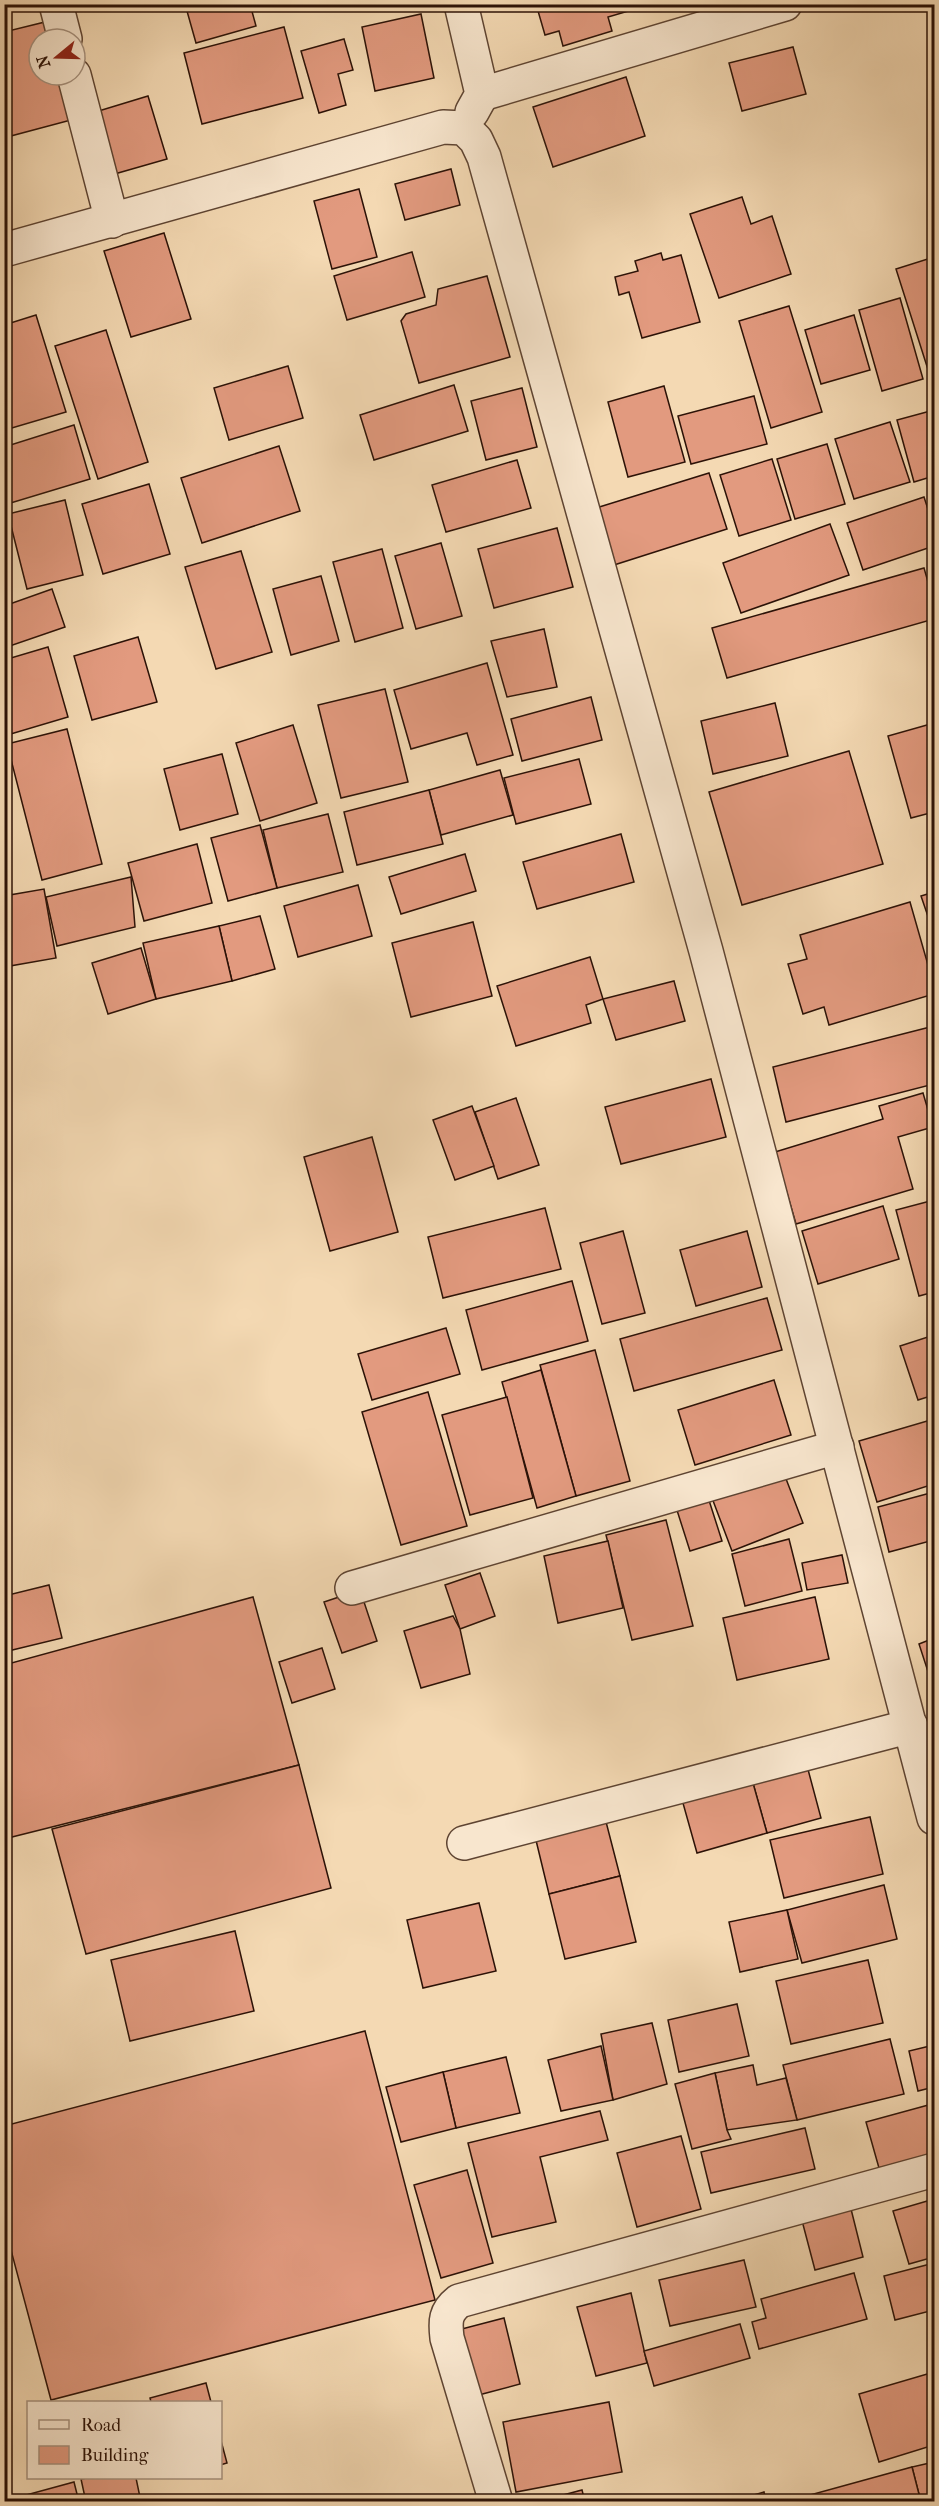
<svg xmlns="http://www.w3.org/2000/svg" width="939" height="2506" font-family="'IM FELL French Canon',serif">
<style>
.building{fill:#e29a7f;stroke:#2c1207;stroke-width:1.5}
.lines{fill:none;stroke-linecap:round;stroke-linejoin:round}
.street-casing{stroke:#5e4432;stroke-width:36}
.street{stroke:#f8e6ce;stroke-width:33}
</style>
<rect width="100%" height="100%" fill="#f4d9b3"/>
<filter id="stains"><feTurbulence type="fractalNoise" baseFrequency=".00333" numOctaves="4"/><feColorMatrix values="0 0 0 0 .2 0 0 0 0 .09 0 0 0 0 .02 0 0 0 .5 -.17"/></filter>
<radialGradient id="worn" r=".72"><stop offset=".6" stop-color="#630" stop-opacity="0"/><stop offset="1" stop-color="#630" stop-opacity=".3"/></radialGradient>
<g class="building">
<polygon points="185,4 250,4 256,26 196,43"/>
<polygon points="536,4 649,4 649,5 608,17 612,31 563,46 559,31 545,35"/>
<polygon points="421,14 434,78 375,91 362,27"/>
<polygon points="45,22 50,39 39,39 39,75 59,75 71,120 7,137 4,127 4,32"/>
<polygon points="284,27 303,98 202,124 184,53"/>
<polygon points="344,39 353,70 338,74 346,105 319,113 301,51"/>
<polygon points="793,47 806,94 742,111 729,63"/>
<polygon points="626,77 645,136 553,167 533,107"/>
<polygon points="148,96 167,159 111,175 92,113"/>
<polygon points="451,169 460,205 405,220 395,184"/>
<polygon points="359,189 377,257 332,269 314,201"/>
<polygon points="742,197 751,224 772,216 791,274 719,298 690,214"/>
<polygon points="164,233 191,319 131,337 104,251"/>
<polygon points="412,252 425,297 347,320 334,276"/>
<polygon points="661,253 663,260 681,255 700,322 642,338 629,292 619,295 615,277 638,271 635,261"/>
<polygon points="934,257 934,378 931,379 896,269"/>
<polygon points="487,276 510,357 419,383 401,321 406,314 436,305 438,289"/>
<polygon points="900,298 923,379 882,391 859,310"/>
<polygon points="789,306 822,412 771,428 739,321"/>
<polygon points="36,315 66,412 5,430 4,325"/>
<polygon points="854,315 870,370 821,384 805,330"/>
<polygon points="106,330 148,462 98,479 55,346"/>
<polygon points="288,366 303,418 229,440 214,388"/>
<polygon points="454,385 468,431 374,460 360,415"/>
<polygon points="664,386 685,462 628,477 608,402"/>
<polygon points="522,388 537,447 486,460 471,401"/>
<polygon points="754,396 767,444 691,464 678,416"/>
<polygon points="934,410 934,476 914,482 897,420"/>
<polygon points="890,422 910,482 854,499 835,439"/>
<polygon points="74,425 90,479 4,505 4,447"/>
<polygon points="827,444 845,504 795,519 777,459"/>
<polygon points="279,446 300,511 202,543 181,478"/>
<polygon points="772,459 791,520 739,536 720,475"/>
<polygon points="517,460 531,508 446,532 432,485"/>
<polygon points="709,473 727,529 614,565 596,508"/>
<polygon points="149,484 170,554 103,574 82,504"/>
<polygon points="924,497 934,528 934,546 863,570 847,523"/>
<polygon points="65,500 83,575 27,589 8,514"/>
<polygon points="830,524 849,575 741,613 723,563"/>
<polygon points="557,528 573,587 494,608 478,549"/>
<polygon points="441,543 462,616 416,629 395,556"/>
<polygon points="382,549 403,628 355,642 333,562"/>
<polygon points="241,551 272,652 216,669 185,567"/>
<polygon points="924,568 934,603 934,619 727,678 712,628"/>
<polygon points="321,576 339,641 291,655 273,589"/>
<polygon points="52,589 65,627 4,648 4,606"/>
<polygon points="544,629 557,687 507,697 491,641"/>
<polygon points="138,637 157,702 92,720 74,656"/>
<polygon points="48,647 68,717 4,736 4,660"/>
<polygon points="487,663 513,755 477,765 467,733 411,749 394,690"/>
<polygon points="385,689 408,782 341,798 318,705"/>
<polygon points="591,697 602,740 522,761 511,719"/>
<polygon points="775,703 788,756 713,774 701,721"/>
<polygon points="934,723 934,812 911,818 888,736"/>
<polygon points="293,725 317,803 260,821 236,743"/>
<polygon points="67,729 102,864 42,880 7,744"/>
<polygon points="849,751 883,864 742,905 709,792"/>
<polygon points="222,754 238,814 180,830 164,769"/>
<polygon points="579,759 591,804 516,824 504,778"/>
<polygon points="500,770 513,815 441,835 429,790"/>
<polygon points="429,790 443,844 357,865 344,812"/>
<polygon points="328,814 343,872 277,888 263,830"/>
<polygon points="260,825 277,888 228,901 211,838"/>
<polygon points="621,834 634,882 537,909 523,862"/>
<polygon points="197,844 212,903 144,921 128,863"/>
<polygon points="465,854 476,891 401,914 389,877"/>
<polygon points="131,877 135,927 57,946 46,897"/>
<polygon points="358,885 372,936 298,957 284,906"/>
<polygon points="44,889 56,958 4,967 4,896"/>
<polygon points="934,892 934,934 921,896"/>
<polygon points="910,902 934,986 934,994 829,1025 824,1007 803,1014 788,964 807,959 800,935"/>
<polygon points="260,916 275,969 232,981 219,926"/>
<polygon points="473,922 492,996 411,1017 392,943"/>
<polygon points="219,926 232,981 156,999 143,943"/>
<polygon points="141,948 156,999 108,1014 92,963"/>
<polygon points="590,957 603,999 586,1005 591,1023 516,1046 497,986"/>
<polygon points="674,981 685,1021 616,1040 603,999"/>
<polygon points="934,1026 934,1084 786,1122 773,1067"/>
<polygon points="711,1079 726,1137 621,1164 605,1107"/>
<polygon points="923,1093 933,1127 898,1137 913,1189 796,1224 775,1152 883,1119 879,1106"/>
<polygon points="516,1098 539,1165 498,1179 475,1112"/>
<polygon points="472,1106 494,1166 455,1180 433,1120"/>
<polygon points="372,1137 398,1232 330,1251 304,1157"/>
<polygon points="934,1200 934,1292 919,1296 896,1210"/>
<polygon points="883,1206 899,1259 818,1284 802,1231"/>
<polygon points="545,1208 561,1269 443,1298 428,1237"/>
<polygon points="623,1231 645,1313 602,1324 580,1243"/>
<polygon points="747,1231 762,1287 696,1306 680,1250"/>
<polygon points="572,1281 588,1341 482,1370 466,1310"/>
<polygon points="767,1298 782,1350 634,1391 620,1339"/>
<polygon points="446,1328 460,1374 372,1400 358,1354"/>
<polygon points="934,1335 934,1395 918,1400 900,1346"/>
<polygon points="595,1350 630,1481 576,1496 540,1365"/>
<polygon points="541,1370 576,1496 537,1508 502,1382"/>
<polygon points="774,1380 791,1435 695,1465 678,1410"/>
<polygon points="428,1392 467,1526 401,1545 362,1412"/>
<polygon points="507,1397 533,1498 470,1515 442,1415"/>
<polygon points="934,1419 934,1484 877,1502 859,1441"/>
<polygon points="783,1471 803,1523 732,1551 712,1498"/>
<polygon points="934,1492 934,1540 889,1552 878,1507"/>
<polygon points="707,1494 722,1541 690,1551 675,1504"/>
<polygon points="666,1520 693,1626 632,1640 606,1535"/>
<polygon points="789,1539 802,1591 745,1606 732,1554"/>
<polygon points="608,1541 623,1608 558,1623 544,1556"/>
<polygon points="842,1555 848,1583 807,1590 802,1563"/>
<polygon points="480,1573 495,1616 460,1629 445,1585"/>
<polygon points="49,1585 62,1638 4,1652 4,1596"/>
<polygon points="360,1590 377,1641 342,1653 324,1602"/>
<polygon points="253,1597 299,1765 4,1839 4,1665"/>
<polygon points="815,1597 829,1659 737,1680 723,1618"/>
<polygon points="453,1616 460,1629 470,1674 421,1688 404,1631"/>
<polygon points="934,1638 934,1683 932,1684 919,1644"/>
<polygon points="322,1648 335,1689 292,1703 279,1662"/>
<polygon points="806,1762 821,1818 767,1833 751,1776"/>
<polygon points="299,1765 331,1888 86,1954 52,1829"/>
<polygon points="751,1776 767,1833 697,1853 681,1796"/>
<polygon points="604,1814 620,1876 549,1894 534,1832"/>
<polygon points="870,1817 883,1874 784,1898 770,1840"/>
<polygon points="620,1876 636,1942 565,1959 549,1894"/>
<polygon points="884,1885 897,1939 802,1963 787,1910"/>
<polygon points="479,1903 496,1971 423,1988 407,1920"/>
<polygon points="787,1910 798,1959 740,1972 729,1922"/>
<polygon points="235,1931 254,2011 130,2041 111,1960"/>
<polygon points="868,1960 883,2023 791,2044 776,1981"/>
<polygon points="737,2004 749,2056 679,2072 668,2020"/>
<polygon points="652,2023 667,2084 613,2100 601,2034"/>
<polygon points="365,2031 435,2300 51,2400 4,2224 4,2126"/>
<polygon points="890,2039 904,2094 797,2120 783,2065"/>
<polygon points="934,2045 934,2087 918,2091 909,2051"/>
<polygon points="601,2046 613,2100 561,2111 548,2060"/>
<polygon points="506,2057 520,2113 456,2128 443,2072"/>
<polygon points="753,2065 757,2085 786,2078 797,2120 727,2130 715,2073"/>
<polygon points="443,2072 456,2128 401,2142 386,2087"/>
<polygon points="715,2073 727,2130 731,2139 692,2149 675,2084"/>
<polygon points="932,2104 934,2153 879,2168 866,2122"/>
<polygon points="600,2111 608,2140 540,2157 556,2222 492,2237 468,2143"/>
<polygon points="805,2128 815,2169 711,2193 701,2152"/>
<polygon points="681,2136 701,2209 637,2227 617,2153"/>
<polygon points="467,2170 493,2263 441,2278 414,2185"/>
<polygon points="934,2199 934,2257 909,2264 893,2211"/>
<polygon points="849,2201 863,2257 815,2270 800,2213"/>
<polygon points="744,2260 756,2307 670,2326 659,2280"/>
<polygon points="934,2263 934,2310 895,2320 884,2276"/>
<polygon points="854,2273 867,2319 759,2349 752,2322 766,2318 761,2299"/>
<polygon points="631,2293 647,2363 596,2376 577,2307"/>
<polygon points="504,2318 520,2384 471,2397 454,2331"/>
<polygon points="740,2324 750,2358 654,2386 644,2351"/>
<polygon points="934,2372 934,2445 879,2462 859,2394"/>
<polygon points="206,2383 211,2402 151,2402 150,2398"/>
<polygon points="609,2402 622,2472 516,2492 503,2422"/>
<polygon points="220,2437 227,2463 220,2465"/>
<polygon points="934,2462 934,2502 921,2502 912,2467"/>
<polygon points="912,2467 921,2502 812,2502 810,2495"/>
<polygon points="87,2478 136,2478 141,2502 86,2502 81,2479"/>
<polygon points="74,2482 79,2502 4,2502 4,2501"/>
<polygon points="582,2490 585,2502 537,2502"/>
<polygon points="764,2492 766,2502 730,2502"/>
</g>
<g class="lines">
<defs>
<g id="street">
<polyline points="56,4 65,39"/>
<polyline points="461,4 482,94 472,112"/>
<polyline points="74,75 112,221"/>
<polyline points="482,94 785,4"/>
<polyline points="4,250 443,127 464,128 476,140 484,157 706,951 934,1818"/>
<polyline points="352,1588 837,1447"/>
<polyline points="464,1843 911,1726"/>
<path d="M496 2502 447 2338C445 2321 445 2312 459 2301L934 2170"/>
</g>
</defs>
<use href="#street" class="street-casing"/>
<use href="#street" class="street"/>
</g>
<rect width="939" height="2506" fill="none" stroke="#f4d9b3" stroke-width="24"/>
<rect x="6" y="6" width="927" height="2494" fill="none" stroke="#2c1207" stroke-width="3"/>
<rect x="12" y="12" width="915" height="2482" fill="none" stroke="#2c1207" stroke-width="1.5"/>
<rect x="27" y="2401" width="195" height="78" fill="#f8e6ce" stroke="#a6917e" stroke-width="1.5"/>
<rect x="39" y="2420" width="30" height="9" fill="#f8e6ce" stroke="#a6917e" stroke-width="1.5"/>
<text x="81" y="2431" font-size="18" fill="#2c1207">Road</text>
<rect x="39" y="2446" width="30" height="18" fill="#e29a7f" stroke="#a6917e" stroke-width="1.5"/>
<text x="81" y="2461" font-size="18" fill="#2c1207">Building</text>
<g transform="translate(57 57) rotate(251)"><circle r="28" fill="#f8e6ce" stroke="#a6917e" stroke-width="1.5"/>
<path d="M0-4.5L10 22L0 15L-10 22Z" fill="#8f2418"/>
<text y="-9" font-size="16" font-weight="bold" text-anchor="middle" fill="#2c1207">N</text>
</g>
<rect width="100%" height="100%" filter="url(#stains)"/>
<rect width="100%" height="100%" fill="url(#worn)"/>
</svg>
